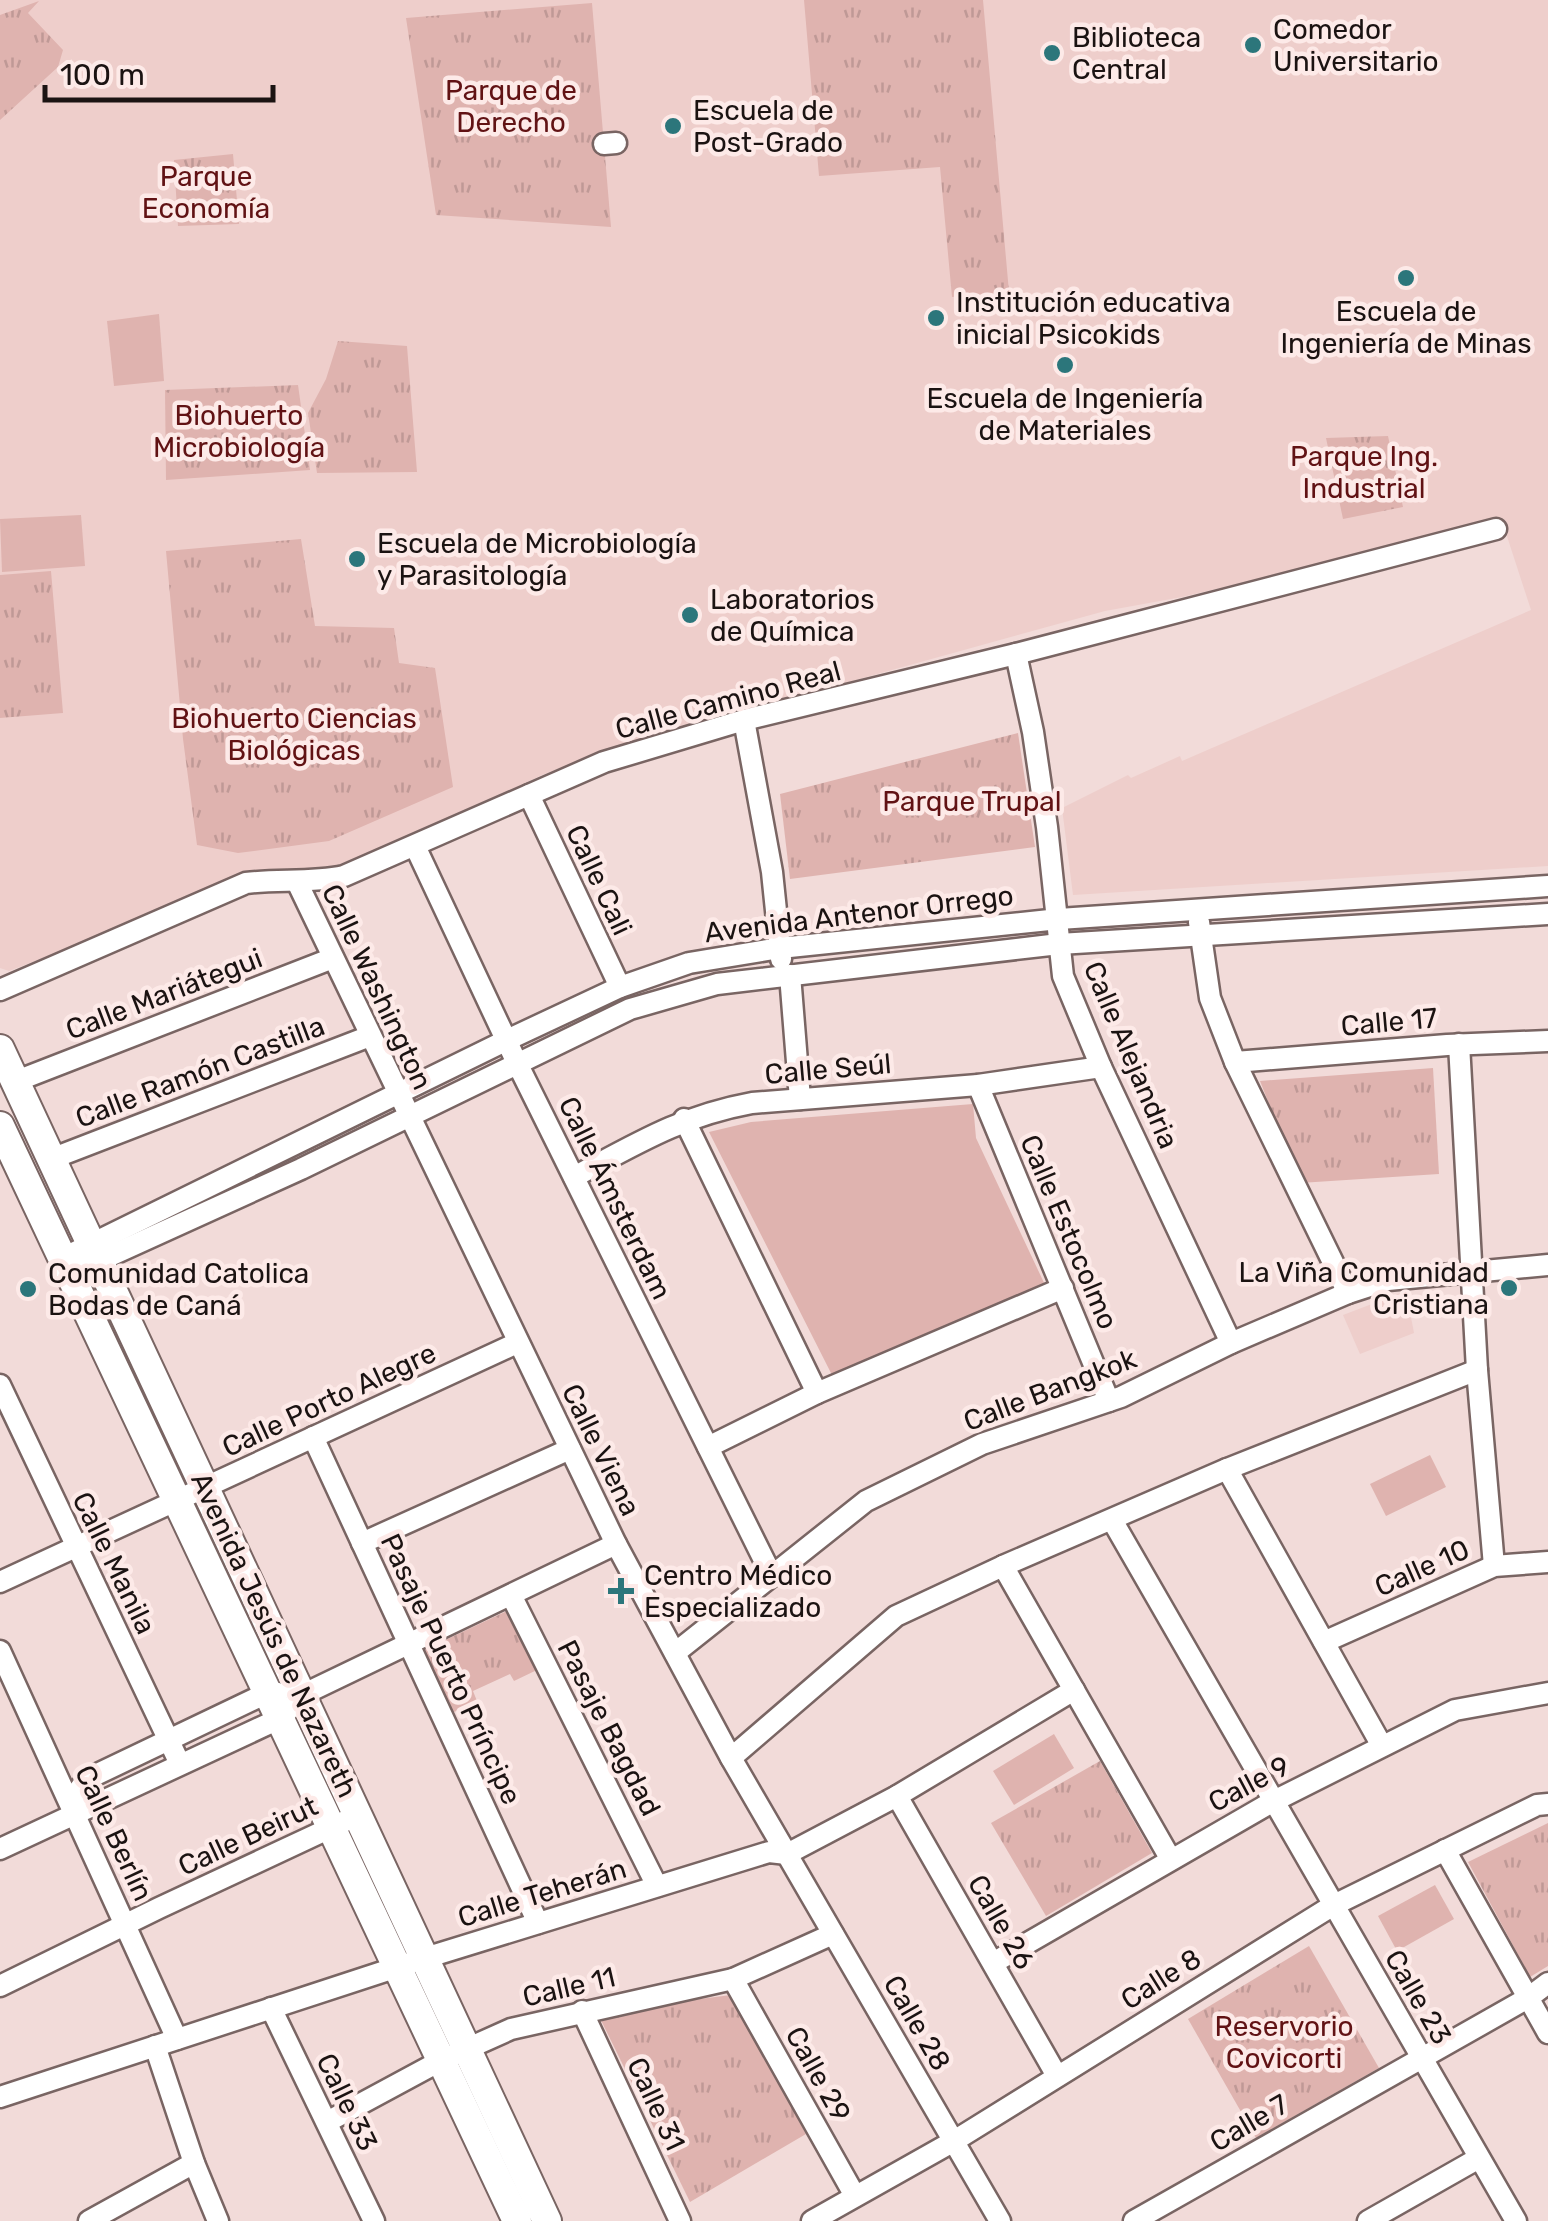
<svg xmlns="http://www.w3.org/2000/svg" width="1548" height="2221" font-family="Rubik,sans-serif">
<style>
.built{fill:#eececb}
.green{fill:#dfb3af}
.park{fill:url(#park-tufts)}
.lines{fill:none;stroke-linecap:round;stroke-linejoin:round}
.minor-casing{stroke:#796563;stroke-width:25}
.major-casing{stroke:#796563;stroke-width:32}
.minor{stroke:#fff;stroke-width:20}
.major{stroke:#fff;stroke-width:28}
.poi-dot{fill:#2c767b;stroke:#fdeae8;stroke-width:4}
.labels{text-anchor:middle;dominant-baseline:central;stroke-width:9;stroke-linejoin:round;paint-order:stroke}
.poi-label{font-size:28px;fill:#1b1312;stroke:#fdeae8;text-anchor:start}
.park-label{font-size:28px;fill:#611214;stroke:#fdeae8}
.street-label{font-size:28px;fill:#1b1312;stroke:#fdeae8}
</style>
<defs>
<pattern id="park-tufts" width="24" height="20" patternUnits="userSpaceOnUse" patternTransform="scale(2.5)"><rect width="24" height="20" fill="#dfb3af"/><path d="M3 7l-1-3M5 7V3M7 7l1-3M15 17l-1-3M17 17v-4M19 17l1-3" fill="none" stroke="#bf9996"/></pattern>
</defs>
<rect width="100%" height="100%" fill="#f2dbd9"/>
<g class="built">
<polygon points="0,0 1548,0 1548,866 1073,895 1062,808 1128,775 1131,778 1180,756 1182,761 1531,610 1502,521 1182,597 1105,611 617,746 542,775 328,876 261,875 9,971 0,968"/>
<polygon points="1406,1291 1414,1333 1360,1354 1343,1315"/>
</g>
<g class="green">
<polygon points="159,314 164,381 114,386 107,321"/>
<polygon points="81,515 85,566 2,572 0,519"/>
<polygon points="973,1104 976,1138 1046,1287 833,1377 709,1132 751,1122"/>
<polygon points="1430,1455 1446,1487 1386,1516 1370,1484"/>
<polygon points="1054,1734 1074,1768 1014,1805 993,1771"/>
<polygon points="1435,1885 1454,1919 1397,1951 1378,1916"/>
</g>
<g class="park">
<polygon points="983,0 1009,292 952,297 940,167 819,176 804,0"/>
<polygon points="39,1 28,13 63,50 58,67 0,120 0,15"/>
<polygon points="592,3 611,227 436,215 406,18"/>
<polygon points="233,154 239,224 178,226 174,160"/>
<polygon points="338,341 407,346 417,472 317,473 308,413 326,379"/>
<polygon points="298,385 310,470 166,480 165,390"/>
<polygon points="1388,436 1403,507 1343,519 1326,438"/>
<polygon points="301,539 315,626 394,628 399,663 435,668 453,787 329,841 238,853 197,845 183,739 166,551"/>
<polygon points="51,571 63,713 0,718 0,575"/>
<polygon points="1018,733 1035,847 790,879 780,794"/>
<polygon points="1433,1068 1439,1174 1300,1183 1260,1081"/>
<polygon points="511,1609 539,1669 514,1681 510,1674 473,1691 477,1701 452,1713 422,1651"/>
<polygon points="1100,1761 1152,1853 1046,1916 991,1823"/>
<polygon points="1548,1823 1548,1966 1530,1977 1468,1862"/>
<polygon points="1309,1946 1379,2068 1256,2138 1188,2019"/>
<polygon points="731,1995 806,2134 690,2202 597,2012"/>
</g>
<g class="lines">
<defs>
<g id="minor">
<polyline points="604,144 616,143"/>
<polyline points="1016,654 1033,732 1047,827 1063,976 1101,1067 1231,1343"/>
<polyline points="744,720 772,872 781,959"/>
<polyline points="529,795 620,987"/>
<polyline points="415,846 517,1063 771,1574"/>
<polyline points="297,882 616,1544 731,1758 1000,2221"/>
<polyline points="1199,922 1210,998 1235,1062 1348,1293"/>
<polyline points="790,975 800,1099"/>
<path d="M0 990 246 883C279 879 311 883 344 876L604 762 744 720 1016 654 1496 529"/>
<polyline points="1459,1044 1477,1370 1494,1566"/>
<polyline points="1235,1062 1447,1045 1548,1041"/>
<polyline points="14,1082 333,958"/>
<polyline points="978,1085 1109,1401"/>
<polyline points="684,1119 817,1393"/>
<polyline points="51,1159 370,1036"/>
<path d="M574 1177C636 1144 681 1116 752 1103L978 1085 1101 1067"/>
<polyline points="63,1258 507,1040 620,987 689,963 780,948 1059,919 1548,886"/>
<polyline points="70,1274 301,1169 630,1009 717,984 1059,944 1548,914"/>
<polyline points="0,1385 180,1764"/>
<polyline points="313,1437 538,1923"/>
<polyline points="708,1447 817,1393 1063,1288"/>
<polyline points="1227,1469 1382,1746"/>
<polyline points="1112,1520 1516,2221"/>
<polyline points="362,1543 570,1449"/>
<polyline points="1003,1566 1170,1858"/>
<polyline points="0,1582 517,1343"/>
<polyline points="511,1595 657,1886"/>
<polyline points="1324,1642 1494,1566 1548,1562"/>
<polyline points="0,1651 177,2039"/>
<polyline points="675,1653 866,1501 982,1444 1121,1397 1231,1343 1348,1293 1388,1280 1548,1265"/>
<polyline points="731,1758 896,1616 1003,1566 1227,1469 1477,1370"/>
<polyline points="897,1796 1057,2076"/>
<polyline points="74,1813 79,1790 87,1779 269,1692 278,1693"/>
<polyline points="0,1849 281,1718 302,1695 616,1544"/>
<polyline points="1445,1850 1548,2033"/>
<polyline points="993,1963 1272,1802 1455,1710 1548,1693"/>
<polyline points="733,1979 855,2196"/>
<polyline points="0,1986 159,1908 358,1815"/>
<polyline points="271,2008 374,2221"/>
<polyline points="582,2011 680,2221"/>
<polyline points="155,2046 194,2163 218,2221"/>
<polyline points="0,2097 425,1958 769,1852 787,1854 897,1796 1074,1690"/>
<polyline points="327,2122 442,2060 511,2029 733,1979 833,1934"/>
<polyline points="89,2221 194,2163"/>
<polyline points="812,2221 954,2141 1332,1906 1537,1805 1548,1804"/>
<polyline points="1134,2221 1528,1998 1548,1983"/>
<polyline points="1368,2221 1479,2158"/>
</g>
<g id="major">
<polyline points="0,1049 547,2221"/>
<polyline points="0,1126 517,2221"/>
</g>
</defs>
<use href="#minor" class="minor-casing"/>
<use href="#major" class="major-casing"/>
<use href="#minor" class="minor"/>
<use href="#major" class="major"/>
</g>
<g class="poi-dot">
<circle cx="1253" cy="45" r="10"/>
<circle cx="1052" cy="53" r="10"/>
<circle cx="673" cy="126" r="10"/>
<circle cx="1406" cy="278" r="10"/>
<circle cx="936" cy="318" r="10"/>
<circle cx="1065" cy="365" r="10"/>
<circle cx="357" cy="559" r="10"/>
<circle cx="690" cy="615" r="10"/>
<circle cx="1509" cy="1288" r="10"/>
<circle cx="28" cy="1289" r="10"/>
<path d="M616 1576h10v10h10v10h-10v10h-10v-10h-10v-10h10z"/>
</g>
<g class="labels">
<g class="poi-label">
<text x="1273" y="29">Comedor<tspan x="1273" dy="32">Universitario</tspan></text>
<text x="1072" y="37">Biblioteca<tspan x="1072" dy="32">Central</tspan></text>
<text x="693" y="110">Escuela de<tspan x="693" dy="32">Post-Grado</tspan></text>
<text x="956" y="302">Institución educativa<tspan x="956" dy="32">inicial Psicokids</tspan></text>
<text x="1406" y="311" text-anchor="middle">Escuela de<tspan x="1406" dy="32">Ingeniería de Minas</tspan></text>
<text x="1065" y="398" text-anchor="middle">Escuela de Ingeniería<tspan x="1065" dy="32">de Materiales</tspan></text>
<text x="377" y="543">Escuela de Microbiología<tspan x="377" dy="32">y Parasitología</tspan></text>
<text x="710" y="599">Laboratorios<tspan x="710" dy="32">de Química</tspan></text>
<text x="1489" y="1272" text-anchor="end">La Viña Comunidad<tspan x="1489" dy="32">Cristiana</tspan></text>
<text x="48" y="1273">Comunidad Catolica<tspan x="48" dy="32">Bodas de Caná</tspan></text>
<text x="644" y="1575">Centro Médico<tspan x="644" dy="32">Especializado</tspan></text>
</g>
<g class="park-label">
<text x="511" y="90">Parque de<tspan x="511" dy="32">Derecho</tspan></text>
<text x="206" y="176">Parque<tspan x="206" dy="32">Economía</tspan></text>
<text x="239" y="415">Biohuerto<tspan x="239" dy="32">Microbiología</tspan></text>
<text x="1364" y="456">Parque Ing.<tspan x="1364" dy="32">Industrial</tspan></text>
<text x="294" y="718">Biohuerto Ciencias<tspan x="294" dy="32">Biológicas</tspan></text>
<text x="972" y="801">Parque Trupal</text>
<text x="1284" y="2026">Reservorio<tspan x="1284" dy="32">Covicorti</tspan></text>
</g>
<g class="street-label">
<text transform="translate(728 700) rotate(-15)">Calle Camino Real</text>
<text transform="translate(599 880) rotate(65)">Calle Cali</text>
<text transform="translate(859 914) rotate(-7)">Avenida Antenor Orrego</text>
<text transform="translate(377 987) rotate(65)">Calle Washington</text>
<text transform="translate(164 994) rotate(-21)">Calle Mariátegui</text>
<text transform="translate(1389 1022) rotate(-5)">Calle 17</text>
<text transform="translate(1131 1055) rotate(67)">Calle Alejandria</text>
<text transform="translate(828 1069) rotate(-5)">Calle Seúl</text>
<text transform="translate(200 1072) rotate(-21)">Calle Ramón Castilla</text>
<text transform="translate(615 1198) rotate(64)">Calle Ámsterdam</text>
<text transform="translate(1069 1232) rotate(67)">Calle Estocolmo</text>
<text transform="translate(1050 1390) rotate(-21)">Calle Bangkok</text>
<text transform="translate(329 1400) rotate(-25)">Calle Porto Alegre</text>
<text transform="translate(601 1450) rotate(64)">Calle Viena</text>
<text transform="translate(114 1563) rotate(64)">Calle Manila</text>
<text transform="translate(1422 1568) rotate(-24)">Calle 10</text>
<text transform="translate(274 1635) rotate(65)">Avenida Jesús de Nazareth</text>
<text transform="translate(451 1669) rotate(65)">Pasaje Puerto Príncipe</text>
<text transform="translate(609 1728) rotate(63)">Pasaje Bagdad</text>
<text transform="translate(1249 1784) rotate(-28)">Calle 9</text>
<text transform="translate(114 1833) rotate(65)">Calle Berlín</text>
<text transform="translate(248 1836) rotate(-25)">Calle Beirut</text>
<text transform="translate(542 1893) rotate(-17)">Calle Teherán</text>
<text transform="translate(1001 1922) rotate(60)">Calle 26</text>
<text transform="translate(1161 1979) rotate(-32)">Calle 8</text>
<text transform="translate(569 1987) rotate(-13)">Calle 11</text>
<text transform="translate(1418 1997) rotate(60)">Calle 23</text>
<text transform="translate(917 2023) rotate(60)">Calle 28</text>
<text transform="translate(818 2074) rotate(61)">Calle 29</text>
<text transform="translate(347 2102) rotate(64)">Calle 33</text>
<text transform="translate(656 2104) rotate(65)">Calle 31</text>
<text transform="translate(1249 2123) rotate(-30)">Calle 7</text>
</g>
</g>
<path d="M45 85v15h228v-15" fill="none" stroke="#1b1312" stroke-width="5"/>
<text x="60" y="85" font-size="30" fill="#1b1312" stroke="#fdeae8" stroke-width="8" paint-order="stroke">100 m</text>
</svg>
